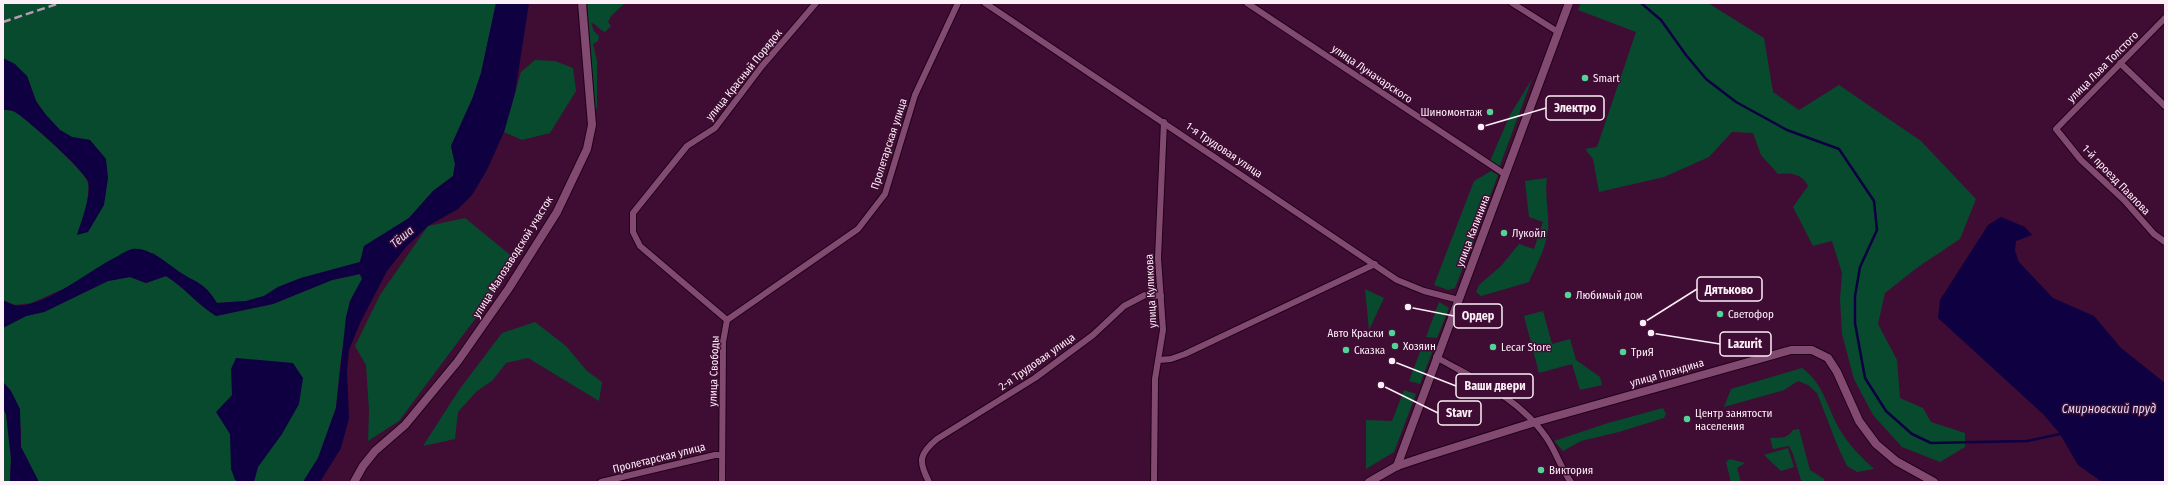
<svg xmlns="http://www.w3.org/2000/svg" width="2168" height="485" font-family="'Fira Sans Condensed',sans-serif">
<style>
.green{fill:#084a2e}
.water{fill:#0e0041}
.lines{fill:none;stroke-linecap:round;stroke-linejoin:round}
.stream{stroke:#0e0041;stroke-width:2.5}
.minor-casing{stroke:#200018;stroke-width:8}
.tertiary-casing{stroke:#200018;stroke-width:10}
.minor{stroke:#824a71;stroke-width:6}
.tertiary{stroke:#824a71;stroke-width:8}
.rail{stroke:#b79caf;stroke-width:2.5;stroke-dasharray:8 4;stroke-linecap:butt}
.poi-dot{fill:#53d396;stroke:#3f0d33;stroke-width:1.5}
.labels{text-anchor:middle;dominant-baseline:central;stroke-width:3;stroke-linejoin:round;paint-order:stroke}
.street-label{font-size:11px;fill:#fdeff8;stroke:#3f0d33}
.poi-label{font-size:11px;fill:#fdeff8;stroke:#3f0d33;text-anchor:start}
.water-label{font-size:12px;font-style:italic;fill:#dbdff7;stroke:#3f0d33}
.leader{fill:none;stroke:#fdeff8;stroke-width:1.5}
.callout-dot{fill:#fdeff8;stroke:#3f0d33;stroke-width:1.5}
.callout{fill:#3f0d33;stroke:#fdeff8;stroke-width:1.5}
.callout-label{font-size:12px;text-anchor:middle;font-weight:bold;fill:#fdeff8}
</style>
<rect width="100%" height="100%" fill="#3f0d33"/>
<g class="green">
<path d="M3 3H496L481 73 473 97 451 146 455 164 453 176 433 191 409 218 364 246 360 262 301 278 278 287 264 296 246 301 217 303C205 283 201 286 184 275 173 268 163 260 153 253L87 275 70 286 31 303 15 305 3 300V110C7 110 12 110 15 112 27 119 86 172 88 183 90 200 82 219 78 235L106 159 90 140 72 137 60 130 46 115 36 101 27 76 3 58Z"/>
<path d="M587 3H625L611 16 608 22 611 26 605 32C599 30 597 24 591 23L594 31 599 36 598 41 593 44 597 61V109L595 108Z"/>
<path d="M1581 3H1708L1764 38 1773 92 1799 110 1839 85 1921 141 1976 199 1960 239 1918 267 1885 293 1878 324 1897 360 1900 398 1923 408 1931 422 1965 433V447L1940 462 1902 447 1873 415 1854 379 1842 334 1840 299 1842 273 1832 241 1813 246 1793 207 1808 186C1802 173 1790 173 1778 174L1761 155 1753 133 1732 132 1709 157 1664 177 1599 192 1593 159 1585 149 1597 147 1636 32 1578 10Z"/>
<polygon points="535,60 555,61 573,68 576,91 550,133 522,140 504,132 521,72"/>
<polygon points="1532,79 1499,168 1490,161 1510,115"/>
<polygon points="1491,171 1498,175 1455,288 1448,290 1434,285 1474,181"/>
<path d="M1547 178C1544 199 1551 218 1547 236 1544 252 1535 268 1529 282L1481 296 1476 292 1479 285 1501 266 1519 244 1534 249 1543 222 1529 217 1525 181Z"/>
<polygon points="465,218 514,258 491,300 469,327 399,421 368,441 369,411 366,365 355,346 380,295 428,226"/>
<path d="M360 274 362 279 350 301 340 366 336 408 318 458 303 482H39L21 447V430L11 391 3 382V328L26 316 44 312 108 281 130 277 146 283 166 276C184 287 197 304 216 316L273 304 332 280Z"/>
<polygon points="1365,289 1384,298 1369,330"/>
<polygon points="1439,302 1449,308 1437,338 1426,337"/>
<polygon points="1543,311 1552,344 1570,339 1576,360 1600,377 1602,385 1580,390 1572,364 1539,373 1524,316"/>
<polygon points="535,322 566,346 587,371 602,382 599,401 528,358 506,363 493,380 477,391 458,412 455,439 423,446 459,390 502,333"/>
<polygon points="1423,344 1432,352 1420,384 1409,381"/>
<path d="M1802 368C1824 384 1827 408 1840 430 1849 445 1861 457 1874 469L1857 472 1847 466 1838 447 1817 393 1808 385 1798 381 1784 390 1724 407 1731 389Z"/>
<polygon points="1404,390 1416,394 1394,452 1366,469 1366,420 1392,421"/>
<polygon points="3,408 6,414 11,458 10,482 3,482"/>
<polygon points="1663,408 1666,414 1664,418 1619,432 1581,441 1563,451 1554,441 1608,423"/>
<path d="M1799 429 1810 470 1824 479V482H1804L1801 480 1793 454 1789 446 1773 449 1770 438C1781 437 1786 440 1793 430Z"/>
<polygon points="1788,448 1794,467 1781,471 1764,455"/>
<polygon points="1730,459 1745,463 1737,468 1741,482 1731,482 1726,462"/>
</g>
<g class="water">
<path d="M496 3H529L515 93 504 132 487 170 472 195 458 209 428 226 406 247 387 271 360 323 349 350 347 371 349 418 341 448 320 482H303L318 458 336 408 346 317 350 301 362 279 360 274 332 280 273 304 216 316C197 304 184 287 166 276L146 283 130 277 108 281 44 312 26 316 3 328V300C6 302 11 304 14 305 42 310 91 269 116 257 120 255 127 250 132 249 147 246 166 262 178 271 198 284 203 281 217 303L246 301 264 296 278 287 301 278 360 262 364 246 409 218 433 191 453 176 455 164 451 146 473 97 481 73Z"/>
<path d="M3 58 15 64 27 76 36 101 46 115 60 130 72 137 90 140 106 159 108 178 104 205 88 232 77 235C81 222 92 195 88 181 85 171 26 118 15 112 12 110 7 110 3 110Z"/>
<polygon points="2001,217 2025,227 2032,235 2016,241 2015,251 2019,262 2053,298 2094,316 2121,348 2165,383 2165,482 2102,482 2078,465 2060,434 2044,415 1938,318 1940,300 1988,225"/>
<polygon points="236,358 293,363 303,378 299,404 282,434 258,467 254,482 238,482 235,480 231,469 230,434 216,412 232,395 231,369"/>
<polygon points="3,382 11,391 20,409 21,447 39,482 10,482 11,458 6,414 3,408"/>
</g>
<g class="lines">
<polyline class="stream" points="1641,3 1661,20 1686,55 1706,79 1736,102 1787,130 1839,149 1874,201 1877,230 1860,267 1855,296 1855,323 1865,378 1886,411 1912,434 1931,443 2027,441 2060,434"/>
<defs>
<g id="minor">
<polyline points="985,3 1397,280 1424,291 1459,300"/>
<polyline points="1247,3 1506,175"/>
<polyline points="1512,3 1558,32"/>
<polyline points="2165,18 2056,129 2081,160 2124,200 2154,234 2165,242"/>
<polyline points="2120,63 2165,106"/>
<polyline points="727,320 640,246 633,232 633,213 687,146 715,128 762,66 816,3"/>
<polyline points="727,320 858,229 885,194 915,95 958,3"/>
<path d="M1436 357C1476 380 1519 398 1546 437 1556 451 1561 469 1571 482"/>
<polyline points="1159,360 1171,359 1185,354 1375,264"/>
<polyline points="601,482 715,455 722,455"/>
<polyline points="722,482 723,342 727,320"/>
<path d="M929 482C918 461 919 454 937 439L1035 378 1093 335 1124 306 1145 295 1161 296"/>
<polyline points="1154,482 1155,379 1163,330 1158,258 1164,122"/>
</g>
<g id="tertiary">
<polyline points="1397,466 1569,3"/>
<polyline points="354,482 363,466 375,451 405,425 458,361 509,288 557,212 587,149 592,125 582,3"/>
<polyline points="1369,482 1397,466 1427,456 1535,422 1791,350 1812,350 1828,358 1837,372 1859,421 1876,444 1896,461 1934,482"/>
</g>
</defs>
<use href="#minor" class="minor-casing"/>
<use href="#tertiary" class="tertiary-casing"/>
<use href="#minor" class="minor"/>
<use href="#tertiary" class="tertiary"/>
<polyline class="rail" points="3,22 60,3"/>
</g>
<g class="poi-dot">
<circle cx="1585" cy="78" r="4"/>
<circle cx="1490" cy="112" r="4"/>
<circle cx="1504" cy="233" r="4"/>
<circle cx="1568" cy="295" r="4"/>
<circle cx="1720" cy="314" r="4"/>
<circle cx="1392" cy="333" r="4"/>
<circle cx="1395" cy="346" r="4"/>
<circle cx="1493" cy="347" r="4"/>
<circle cx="1346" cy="350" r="4"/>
<circle cx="1623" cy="352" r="4"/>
<circle cx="1687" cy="419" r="4"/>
<circle cx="1541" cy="470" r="4"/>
</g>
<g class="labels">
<g class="street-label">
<text transform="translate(2103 67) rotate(-45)">улица Льва Толстого</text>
<text transform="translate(1372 74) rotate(34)">улица Луначарского</text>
<text transform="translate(744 75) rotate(-51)">улица Красный Порядок</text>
<text transform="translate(889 144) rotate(-72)">Пролетарская улица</text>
<text transform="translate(1224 150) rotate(34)">1-я Трудовая улица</text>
<text transform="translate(2116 180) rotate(46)">1-й проезд Павлова</text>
<text transform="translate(1473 231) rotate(-69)">улица Калинина</text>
<text transform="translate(513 257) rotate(-58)">улица Малозаводской участок</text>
<text transform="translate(1151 291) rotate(-93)">улица Куликова</text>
<text transform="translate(1037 362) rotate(-35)">2-я Трудовая улица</text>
<text transform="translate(714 371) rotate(-88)">улица Свободы</text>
<text transform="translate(1667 373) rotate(-16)">улица Пландина</text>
<text transform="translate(659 458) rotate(-14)">Пролетарская улица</text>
</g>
<g class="poi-label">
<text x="1593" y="78">Smart</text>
<text x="1482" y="112" text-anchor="end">Шиномонтаж</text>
<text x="1512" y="233">Лукойл</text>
<text x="1576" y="295">Любимый дом</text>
<text x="1728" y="314">Светофор</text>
<text x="1384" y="333" text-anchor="end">Авто Краски</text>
<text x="1403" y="346">Хозяин</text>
<text x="1501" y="347">Lecar Store</text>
<text x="1354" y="350">Сказка</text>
<text x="1631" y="352">ТриЯ</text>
<text x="1695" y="413">Центр занятости<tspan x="1695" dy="13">населения</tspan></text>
<text x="1549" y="470">Виктория</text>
</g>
<g class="water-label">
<text transform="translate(402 237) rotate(-40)">Тёша</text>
<text x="2109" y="409">Смирновский пруд</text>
</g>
</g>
<path class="leader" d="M1481 127L1546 108M1643 323L1697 289M1408 307L1454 316M1651 333L1720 344M1392 361L1456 386M1381 385L1438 413"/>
<g class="callout-dot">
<circle cx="1481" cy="127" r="4"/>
<circle cx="1643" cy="323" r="4"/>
<circle cx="1408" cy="307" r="4"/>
<circle cx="1651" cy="333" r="4"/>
<circle cx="1392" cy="361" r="4"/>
<circle cx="1381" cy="385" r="4"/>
</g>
<g class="callout">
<rect x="1546" y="96" width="58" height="24" rx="4"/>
<rect x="1697" y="277" width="65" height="24" rx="4"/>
<rect x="1454" y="304" width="48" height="24" rx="4"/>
<rect x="1720" y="332" width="51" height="24" rx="4"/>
<rect x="1456" y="374" width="77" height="24" rx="4"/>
<rect x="1438" y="401" width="43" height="24" rx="4"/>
</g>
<g class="callout-label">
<text x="1575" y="112">Электро</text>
<text x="1729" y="294">Дятьково</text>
<text x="1478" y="320">Ордер</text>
<text x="1745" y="348">Lazurit</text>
<text x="1495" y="390">Ваши двери</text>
<text x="1459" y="417">Stavr</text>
</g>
<rect width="2168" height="485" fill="none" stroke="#fdeff8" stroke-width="8"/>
</svg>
